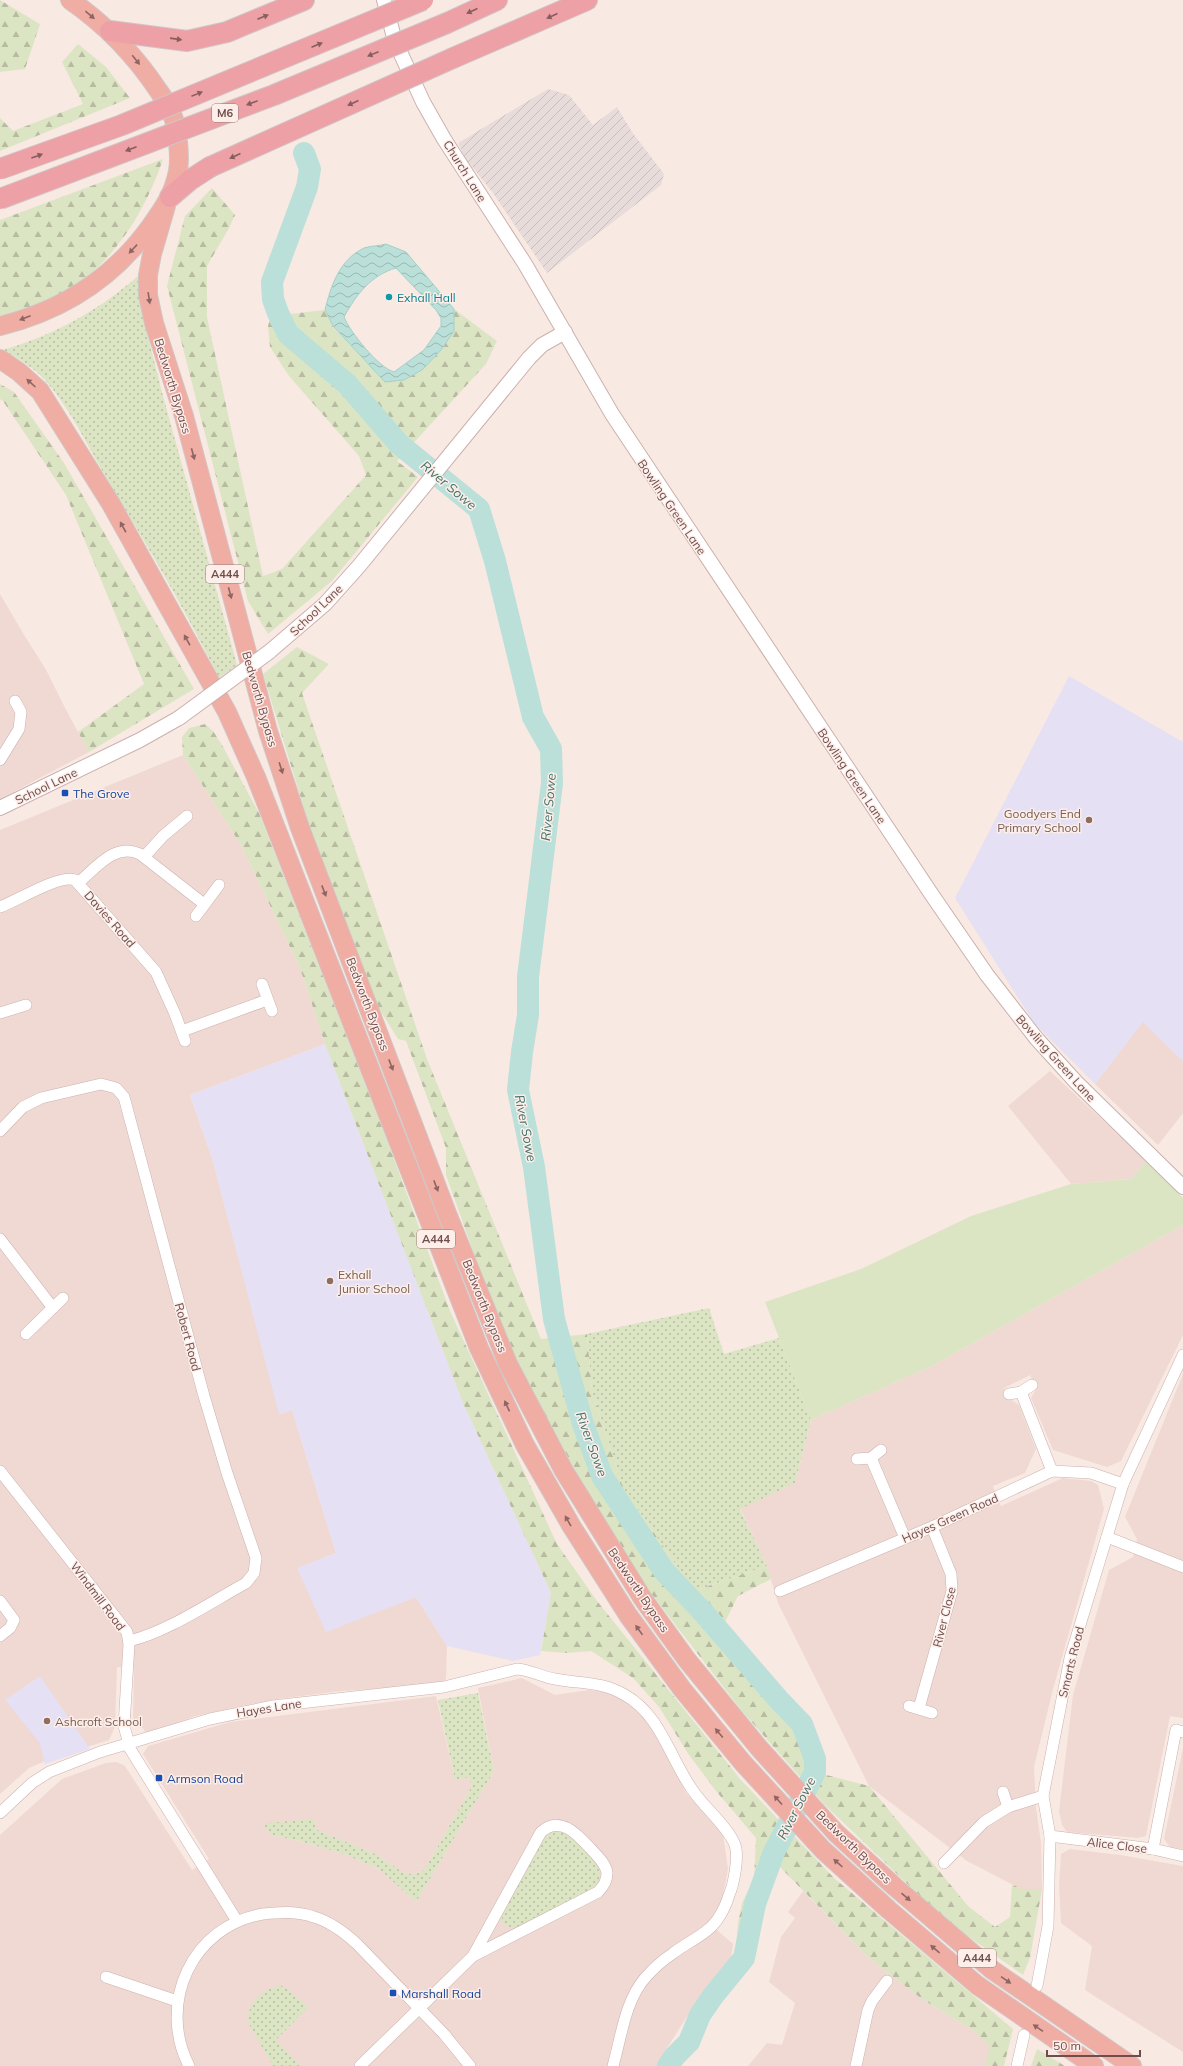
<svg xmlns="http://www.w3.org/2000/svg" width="1183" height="2066" font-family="Mulish,sans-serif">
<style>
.residential{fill:#f0d9d2}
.industrial{fill:url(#industrial-furrows)}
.education{fill:#e6e0f5}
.grass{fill:url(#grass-dots)}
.forest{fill:url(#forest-firs)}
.garden{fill:#dce5c3}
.water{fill:url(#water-waves);stroke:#a2d1c8;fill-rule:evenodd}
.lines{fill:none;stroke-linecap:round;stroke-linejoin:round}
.river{stroke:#bae0d9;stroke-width:22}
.minor-casing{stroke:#cbb1ae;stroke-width:12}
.tertiary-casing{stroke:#cbb1ae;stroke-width:16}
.trunk-casing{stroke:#d1c6c6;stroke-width:20}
.motorway-casing{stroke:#d1c6c6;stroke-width:22}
.minor{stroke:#fff;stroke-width:11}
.tertiary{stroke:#fff;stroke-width:14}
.trunk{stroke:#efada4;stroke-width:18}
.motorway{stroke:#eda0a6;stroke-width:20}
.tertiary-bridge-casing{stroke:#cbb1ae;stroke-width:16;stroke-linecap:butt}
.motorway-bridge-casing{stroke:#d1c6c6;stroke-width:22;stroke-linecap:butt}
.tertiary-bridge{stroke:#fff;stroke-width:14}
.motorway-bridge{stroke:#eda0a6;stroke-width:20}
.oneway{fill:#875e5e}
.oneway2{fill:#8e6562}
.culture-dot{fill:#0f9aa8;stroke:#fdeee9;stroke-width:1.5}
.transit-dot{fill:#1a4fb4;stroke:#fdeee9;stroke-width:1.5}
.education-dot{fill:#8d6e63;stroke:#fdeee9;stroke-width:1.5}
.labels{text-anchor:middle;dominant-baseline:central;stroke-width:3;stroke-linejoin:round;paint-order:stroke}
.shield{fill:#fdeee9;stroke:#997d7b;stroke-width:1}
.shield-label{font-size:11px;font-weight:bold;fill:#6e4d4c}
.street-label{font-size:12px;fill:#6e4d4c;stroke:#fdeee9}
.culture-label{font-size:12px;fill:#0d838f;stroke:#fdeee9;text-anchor:start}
.transit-label{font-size:12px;fill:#164399;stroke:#fdeee9;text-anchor:start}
.education-label{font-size:12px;fill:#785e54;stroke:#fdeee9;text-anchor:start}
.water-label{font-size:13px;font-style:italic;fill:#42726a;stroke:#fdeee9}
</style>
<defs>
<pattern id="industrial-furrows" width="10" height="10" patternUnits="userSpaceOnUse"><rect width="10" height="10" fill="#e7dcda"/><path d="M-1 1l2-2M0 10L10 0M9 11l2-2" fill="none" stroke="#c9bebd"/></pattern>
<pattern id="grass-dots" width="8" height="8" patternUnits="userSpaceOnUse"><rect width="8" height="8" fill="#dce5c3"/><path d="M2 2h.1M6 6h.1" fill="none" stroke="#b7bca1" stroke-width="1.8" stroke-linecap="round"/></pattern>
<pattern id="forest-firs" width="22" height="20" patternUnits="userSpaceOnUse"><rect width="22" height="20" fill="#dce5c3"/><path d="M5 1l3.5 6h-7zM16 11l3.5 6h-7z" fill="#b7bca1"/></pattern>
<pattern id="water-waves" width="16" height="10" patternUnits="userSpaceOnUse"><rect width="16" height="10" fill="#bae0d9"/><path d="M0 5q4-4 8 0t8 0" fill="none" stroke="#9bb8b2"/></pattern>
</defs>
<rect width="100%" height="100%" fill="#f9e9e3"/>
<g class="residential">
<polygon points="0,594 24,635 45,668 66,710 89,752 0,799"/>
<polygon points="183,755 241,845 300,968 325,1044 190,1095 212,1158 280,1414 292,1410 336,1553 298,1568 326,1631 416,1597 447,1646 446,1679 439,1685 341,1691 277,1699 195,1716 147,1735 143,1728 133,1726 134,1668 117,1667 115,1727 109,1740 52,1758 29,1768 0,1794 0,830"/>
<polygon points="1143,1021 1183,1061 1183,1113 1158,1145 1095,1084"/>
<polygon points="1050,1071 1146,1161 1131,1179 1071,1184 1008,1106"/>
<polygon points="1183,1225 1183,1335 1121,1461 1107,1467 1053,1450 1031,1398 1036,1389 1030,1375 1004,1388 1010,1399 1019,1405 1036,1449 1025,1473 993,1486 1001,1506 1063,1478 1091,1481 1098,1485 1104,1509 1053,1689 1034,1767 1036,1808 1041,1843 1042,1889 1021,1889 967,1861 869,1786 778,1603 767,1566 740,1508 795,1483 811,1420 932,1366"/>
<polygon points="1183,1374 1183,1718 1170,1716 1146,1836 1138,1838 1067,1832 1062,1825 1059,1811 1073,1695 1109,1570 1133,1557 1137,1539 1125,1517"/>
<polygon points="522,1678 555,1695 589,1690 611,1693 628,1701 642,1713 660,1738 686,1793 723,1834 728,1869 722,1900 709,1923 733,1944 730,1965 695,2004 667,2048 658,2066 0,2066 0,1835 62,1779 106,1763 117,1762 125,1766 192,1870 209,1859 143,1754 148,1746 230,1722 436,1696 455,1780 469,1777 472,1786 425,1869 416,1874 406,1874 373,1853 315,1829 316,1819 272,1835 300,1841 344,1854 379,1869 416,1902 494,1771 478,1688"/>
<polygon points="1183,1748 1183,1849 1170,1847 1164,1839"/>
<polygon points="1070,1849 1120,1855 1183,1866 1183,2052 1085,1990 1092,1946 1061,1923 1059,1886 1061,1854"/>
<polygon points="803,1891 870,1959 922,1999 974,2031 991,2046 985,2066 748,2066 767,2043 782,2045 795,2003 769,1982 781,1937 795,1918 788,1912"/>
</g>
<polygon class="industrial" points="548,89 569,95 593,125 617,107 632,132 664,174 661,185 547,273 493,193 466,159 458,143"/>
<g class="education">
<polygon points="1069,676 1183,742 1183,1061 1143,1022 1095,1084 1034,1023 955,898"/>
<polygon points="325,1044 463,1403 551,1593 540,1655 513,1661 447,1646 416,1597 326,1632 297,1568 336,1553 292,1410 279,1414 212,1158 190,1095"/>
<polygon points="40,1676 90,1749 45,1764 40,1743 5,1700"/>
</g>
<g class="grass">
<path d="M138 276 143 317 163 396 237 665 219 678C184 607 144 540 103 472 85 441 69 407 45 380 33 367 18 358 3 350 54 335 98 311 138 276Z"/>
<polygon points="709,1308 724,1354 779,1338 811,1420 795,1483 740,1509 767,1566 694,1591 623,1488 592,1391 587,1334"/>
<polygon points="478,1693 494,1771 416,1902 379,1869 344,1854 300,1841 272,1835 264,1825 266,1823 316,1819 315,1829 373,1853 406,1874 416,1874 425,1869 472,1786 469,1777 455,1780 438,1700"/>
<path d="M559 1831C571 1835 577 1842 586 1851 597 1863 608 1877 591 1890L515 1928 508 1927 502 1922V1914L544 1839 550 1833Z"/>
<path d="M280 1985 290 1991 308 2007 276 2040 301 2066H273L249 2024C245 2004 262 1990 280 1985Z"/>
</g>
<g class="forest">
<polygon points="0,0 40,24 25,69 0,72"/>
<polygon points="78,44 106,67 130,98 0,151 0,118 13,131 83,104 62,62"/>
<path d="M163 159C144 216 109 270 54 299 37 308 18 314 0 321V220Z"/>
<polygon points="212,188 235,215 228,230 207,266 207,317 263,576 282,569 366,475 359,456 289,376 270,347 268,326 271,316 325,310 333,327 385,382 404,380 422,370 441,350 454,331 454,309 497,341 486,364 397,461 418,477 332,581 268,634 248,601 167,286 185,216"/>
<polygon points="0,384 14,392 64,463 194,689 89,752 78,732 144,684 66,495 3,401 0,399"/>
<polygon points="297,647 329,664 302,693 427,1059 541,1339 587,1334 592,1391 623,1488 694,1591 767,1566 771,1579 738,1596 720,1632 778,1699 802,1724 815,1759 815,1772 869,1786 968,1906 995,1927 1010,1917 1012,1884 1021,1889 1042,1889 1030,1958 1023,1975 946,1921 824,1804 742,1711 650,1592 597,1511 503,1336 446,1175 446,1148 406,1041 398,1039 373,999 314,841 263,674"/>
<path d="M205 724 213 731 222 745 259 813 387 1140 450 1311 557 1544 597 1601 741 1780 834 1878 1013 2029 1004 2066H985L990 2046 974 2031 922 1999 870 1959 780 1867C755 1891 756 1918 754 1949L740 1954 736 1945 738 1923 742 1903 754 1879 756 1838 716 1791 689 1755 659 1707 633 1678 591 1651 566 1653 541 1651 551 1593 463 1403 325 1044 300 968 241 845 183 755 182 737 189 728Z"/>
<polygon points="1037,2049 1065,2066 1031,2066"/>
</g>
<polygon class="garden" points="1146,1161 1183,1198 1183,1225 932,1366 811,1420 765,1302 861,1269 971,1216 1071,1184 1131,1179"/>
<path class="water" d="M386 244 406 252 454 309V331L441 350 422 370 404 380 385 382 333 326 325 310C331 286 339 260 364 248 370 246 379 246 386 244ZM396 268 436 310 441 318V326L424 350 394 372C379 368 350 332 344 317 356 295 371 275 396 268Z"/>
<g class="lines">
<polyline class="river" points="304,153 310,169 307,187 272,282 273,299 278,313 288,334 347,384 399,444 479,509 495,561 533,717 551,749 552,783 528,977 528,1015 522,1052 518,1090 534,1167 554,1319 583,1424 602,1476 664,1571 702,1611 778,1699 802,1724 815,1759 815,1772 774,1852 755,1904 744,1958 713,1996 700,2015 689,2042 675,2056 668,2066"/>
<defs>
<g id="minor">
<polyline points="0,760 19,729 21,712 15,701"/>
<polyline points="144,857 163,836 187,816"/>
<path d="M78 883C96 868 115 842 140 854L204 904"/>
<path d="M0 907C17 901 59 874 75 880L156 972 175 1014 185 1041"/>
<polyline points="196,916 219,885"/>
<polyline points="262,984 272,1011"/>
<polyline points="0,1013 26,1005"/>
<polyline points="182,1031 267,1000"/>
<path d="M0 1131 23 1107 41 1098 101 1084 116 1088 124 1097 204 1396 227 1473 256 1558 254 1573 246 1583C211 1602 167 1632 129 1641"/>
<polyline points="0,1239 53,1308"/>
<polyline points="26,1334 63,1298"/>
<polyline points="1021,1392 1052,1471"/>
<polyline points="1009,1394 1021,1392 1032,1385"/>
<polyline points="871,1458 905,1538"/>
<polyline points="857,1459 871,1458 881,1450"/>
<polyline points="0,1471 127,1632 129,1644 124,1726 129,1744"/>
<polyline points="1107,1537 1183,1567"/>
<polyline points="780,1591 932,1527 1052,1471 1091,1473 1123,1484"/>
<polyline points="0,1601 14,1620 10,1628 0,1636"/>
<polyline points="909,1706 932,1713"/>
<polyline points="919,1708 952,1591 951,1574 932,1527"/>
<polyline points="127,1744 237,1921"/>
<polyline points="1003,1792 1008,1807"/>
<path d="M0 1813 32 1783 49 1772 100 1752 210 1719 273 1706 444 1687 517 1669C531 1670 542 1677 555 1679 580 1684 602 1681 625 1695 662 1716 670 1760 694 1792 704 1807 729 1828 735 1845 739 1856 734 1884 729 1895 727 1902 723 1911 719 1917 709 1934 687 1942 672 1954 663 1960 652 1970 645 1978 625 2001 621 2038 613 2066"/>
<polyline points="1050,1836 1153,1849 1183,1856"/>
<polyline points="1153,1849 1176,1730 1183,1732"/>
<polyline points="944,1863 984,1822 1008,1807 1043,1796"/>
<polyline points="106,1977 177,2001"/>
<polyline points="1037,1986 1048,1926 1050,1836 1043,1796 1070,1658 1123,1484 1183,1355"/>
<path d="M189 2066C157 2003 192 1926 263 1914 280 1912 297 1911 314 1917 331 1922 344 1932 357 1944L444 2034 470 2066"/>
<path d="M360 2066 473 1956 598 1892C603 1887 607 1880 607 1873 606 1863 596 1855 590 1848 577 1834 560 1815 541 1832L473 1956"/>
<polyline points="856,2066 868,2010 872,2001 887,1981"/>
<polyline points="1017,2066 1024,2035"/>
</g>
<g id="tertiary">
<polyline points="384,0 395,41 423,102 444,139 525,264 612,414 932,895 987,975 1036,1038 1076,1082 1183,1187"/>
<polyline points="269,652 325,604 359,566 529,358 542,345 565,332"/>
<polyline points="0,808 140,740 179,718"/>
</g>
<g id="trunk">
<polyline points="166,206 152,254 148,275 148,295 154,323 184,416 268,731 300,828 448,1216 508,1364 564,1471 643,1599 687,1660 759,1748 836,1833 895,1887 991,1969 1132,2066"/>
<path d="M0 326C61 311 113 278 150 227 163 209 174 193 178 171 180 159 178 140 176 128 174 115 166 101 158 90 134 54 106 25 70 0"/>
<polyline points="0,359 19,372 40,391 111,504 227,712 256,777 479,1348 525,1445 572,1527 628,1615 682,1689 743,1763 823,1850 889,1910 977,1985 1094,2066"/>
</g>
<g id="motorway">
<polyline points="447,23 497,0"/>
<polyline points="110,31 187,41 227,32 304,0"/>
<polyline points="453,58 587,0"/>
<polyline points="170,197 190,180 210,167"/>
</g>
</defs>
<use href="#minor" class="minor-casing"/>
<use href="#tertiary" class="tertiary-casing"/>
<use href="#trunk" class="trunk-casing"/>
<use href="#motorway" class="motorway-casing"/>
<use href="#minor" class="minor"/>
<use href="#tertiary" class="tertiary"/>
<use href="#trunk" class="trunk"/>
<use href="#motorway" class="motorway"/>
<defs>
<polyline id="tertiary-bridge" points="179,718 269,652"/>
<g id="motorway-bridge">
<polyline points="210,167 453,58"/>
<polyline points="0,169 122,125 423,0"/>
<polyline points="0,199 274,95 447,23"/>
</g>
</defs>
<use href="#tertiary-bridge" class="tertiary-bridge-casing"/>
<use href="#motorway-bridge" class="motorway-bridge-casing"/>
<use href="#tertiary-bridge" class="tertiary-bridge"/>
<use href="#motorway-bridge" class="motorway-bridge"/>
</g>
<defs><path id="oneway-solid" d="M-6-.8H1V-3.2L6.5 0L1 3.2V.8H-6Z"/></defs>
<g class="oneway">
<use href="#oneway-solid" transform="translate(472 11) rotate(155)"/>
<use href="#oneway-solid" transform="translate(552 16) rotate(156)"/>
<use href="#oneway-solid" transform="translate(263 17) rotate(-23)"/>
<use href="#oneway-solid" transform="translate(176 39) rotate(8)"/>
<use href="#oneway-solid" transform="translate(317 45) rotate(-23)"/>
<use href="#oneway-solid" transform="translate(373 54) rotate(158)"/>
<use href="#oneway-solid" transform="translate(197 94) rotate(-22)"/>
<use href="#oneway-solid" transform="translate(252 103) rotate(159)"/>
<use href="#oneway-solid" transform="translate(353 103) rotate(156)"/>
<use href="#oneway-solid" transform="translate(131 149) rotate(159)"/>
<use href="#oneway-solid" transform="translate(37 156) rotate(-20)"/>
<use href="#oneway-solid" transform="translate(235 156) rotate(155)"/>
</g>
<g class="oneway2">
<use href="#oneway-solid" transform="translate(90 15) rotate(40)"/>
<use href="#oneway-solid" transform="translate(136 60) rotate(51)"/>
<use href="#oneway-solid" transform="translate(133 249) rotate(133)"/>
<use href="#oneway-solid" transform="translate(149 298) rotate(81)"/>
<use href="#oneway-solid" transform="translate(25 318) rotate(159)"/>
<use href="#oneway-solid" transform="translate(31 383) rotate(-138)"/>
<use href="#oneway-solid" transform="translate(193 454) rotate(75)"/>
<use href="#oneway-solid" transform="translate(123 527) rotate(-119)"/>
<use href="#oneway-solid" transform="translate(230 593) rotate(75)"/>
<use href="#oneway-solid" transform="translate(187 640) rotate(-119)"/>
<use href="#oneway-solid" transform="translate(281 768) rotate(72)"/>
<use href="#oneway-solid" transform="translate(324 891) rotate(69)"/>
<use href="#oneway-solid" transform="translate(391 1065) rotate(69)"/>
<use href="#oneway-solid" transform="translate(436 1186) rotate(69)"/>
<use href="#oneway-solid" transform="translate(507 1406) rotate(-115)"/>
<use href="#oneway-solid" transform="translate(568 1521) rotate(-120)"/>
<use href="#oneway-solid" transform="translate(639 1630) rotate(-126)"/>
<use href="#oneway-solid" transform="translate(719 1733) rotate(-130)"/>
<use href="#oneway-solid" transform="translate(778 1800) rotate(-132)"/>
<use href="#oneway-solid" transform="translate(838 1863) rotate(-138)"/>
<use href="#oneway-solid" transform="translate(906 1897) rotate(41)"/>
<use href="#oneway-solid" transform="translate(935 1949) rotate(-140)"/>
<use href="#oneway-solid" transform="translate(1006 1980) rotate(34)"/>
<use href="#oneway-solid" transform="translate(1038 2028) rotate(-146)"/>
</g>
<circle class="culture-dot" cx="389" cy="297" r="4"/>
<g class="transit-dot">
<rect x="61" y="789" width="8" height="8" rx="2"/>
<rect x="155" y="1774" width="8" height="8" rx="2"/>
<rect x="389" y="1989" width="8" height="8" rx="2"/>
</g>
<g class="education-dot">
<circle cx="1089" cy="820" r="4"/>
<circle cx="330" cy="1281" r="4"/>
<circle cx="47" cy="1721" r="4"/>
</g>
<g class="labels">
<g class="shield">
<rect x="212" y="104" width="26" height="18" rx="3"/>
<rect x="206" y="565" width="38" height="18" rx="3"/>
<rect x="417" y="1230" width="38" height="18" rx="3"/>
<rect x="958" y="1949" width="38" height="18" rx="3"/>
</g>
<g class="shield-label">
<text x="225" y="113">M6</text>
<text x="225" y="574">A444</text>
<text x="436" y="1239">A444</text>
<text x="977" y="1958">A444</text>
</g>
<g class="street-label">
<text transform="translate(465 171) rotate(58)">Church Lane</text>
<text transform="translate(173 386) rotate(73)">Bedworth Bypass</text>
<text transform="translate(672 507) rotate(56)">Bowling Green Lane</text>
<text transform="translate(316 610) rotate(-44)">School Lane</text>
<text transform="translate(260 699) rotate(74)">Bedworth Bypass</text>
<text transform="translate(852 776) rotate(56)">Bowling Green Lane</text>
<text transform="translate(46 786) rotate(-26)">School Lane</text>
<text transform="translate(110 919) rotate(49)">Davies Road</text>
<text transform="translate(368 1004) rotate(69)">Bedworth Bypass</text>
<text transform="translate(1056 1058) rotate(48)">Bowling Green Lane</text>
<text transform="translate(485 1306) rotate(68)">Bedworth Bypass</text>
<text transform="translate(188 1337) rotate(75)">Robert Road</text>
<text transform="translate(950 1518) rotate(-24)">Hayes Green Road</text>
<text transform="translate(639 1590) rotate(56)">Bedworth Bypass</text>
<text transform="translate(98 1596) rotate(53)">Windmill Road</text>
<text transform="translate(944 1617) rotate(-76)">River Close</text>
<text transform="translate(1071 1662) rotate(-76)">Smarts Road</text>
<text transform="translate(269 1708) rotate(-9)">Hayes Lane</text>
<text transform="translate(1117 1845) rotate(7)">Alice Close</text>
<text transform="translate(854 1847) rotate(44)">Bedworth Bypass</text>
</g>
<g class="culture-label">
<text x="397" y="297">Exhall Hall</text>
</g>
<g class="transit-label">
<text x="73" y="793">The Grove</text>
<text x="167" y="1778">Armson Road</text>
<text x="401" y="1993">Marshall Road</text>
</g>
<g class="education-label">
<text x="1081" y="813" text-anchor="end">Goodyers End<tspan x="1081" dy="14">Primary School</tspan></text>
<text x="338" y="1274">Exhall<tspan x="338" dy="14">Junior School</tspan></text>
<text x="55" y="1721">Ashcroft School</text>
</g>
<g class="water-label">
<text transform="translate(449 485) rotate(40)">River Sowe</text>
<text transform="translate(548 807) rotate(-85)">River Sowe</text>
<text transform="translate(526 1128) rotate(79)">River Sowe</text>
<text transform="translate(592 1444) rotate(70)">River Sowe</text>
<text transform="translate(796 1808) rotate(-63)">River Sowe</text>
</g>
</g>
<path d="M1047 2050v6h93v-6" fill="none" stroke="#6e4d4c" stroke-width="2"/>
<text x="1053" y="2050" font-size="12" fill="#6e4d4c" stroke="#fdeee9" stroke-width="3" paint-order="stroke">50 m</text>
</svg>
